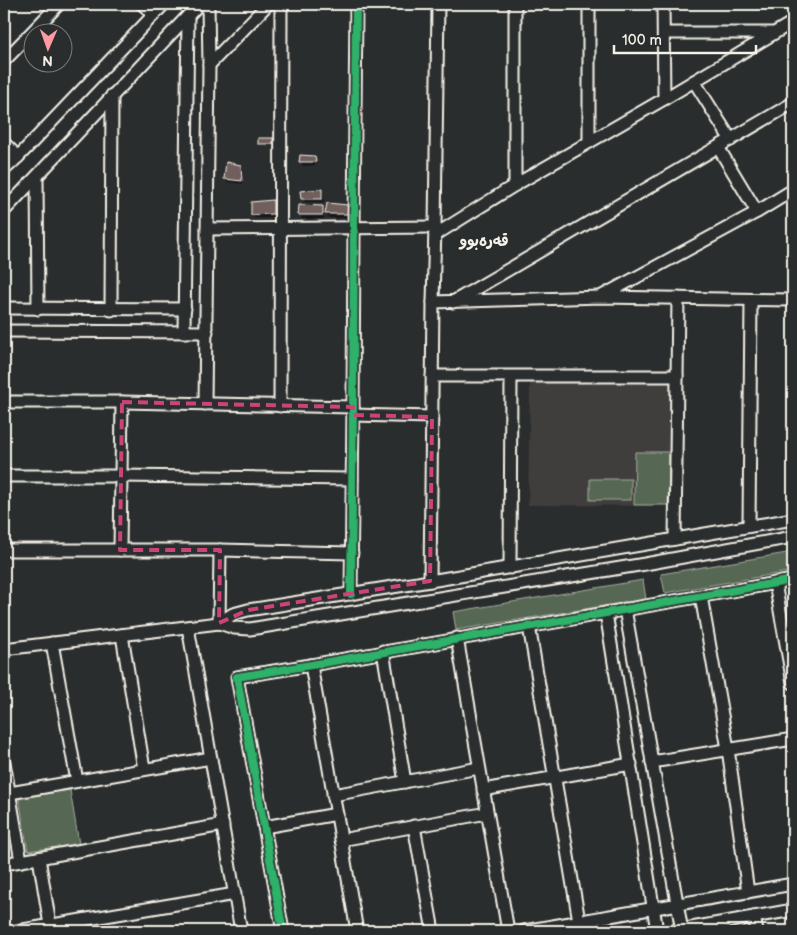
<svg xmlns="http://www.w3.org/2000/svg" width="797" height="935" font-family="'Balsamiq Sans','Playpen Sans Arabic',sans-serif">
<style>
.built{fill:#3f3c3c}
.green{fill:#566852;stroke:#a5ac9d}
.shadow{fill:#0007}
.building{fill:#705e5b;stroke:#f4f1e8}
.lines{fill:none;stroke-linecap:round;stroke-linejoin:round}
.minor-casing{stroke:#f4f1e8;stroke-width:15}
.minor{stroke:#2a2d2e;stroke-width:11}
.cycleway-casing{stroke:#2a2d2e;stroke-width:11}
.cycleway{stroke:#2db169;stroke-width:8}
.marked{fill:none;stroke:#cc4377;stroke-width:4;stroke-dasharray:10 6;stroke-linejoin:round}
.labels{text-anchor:middle;dominant-baseline:central;stroke-width:4.5;stroke-linejoin:round;paint-order:stroke}
.neighbourhood-label{font-size:15px;font-weight:bold;fill:#f4f1e8;stroke:#2a2d2e}
</style>
<rect width="100%" height="100%" fill="#2a2d2e"/>
<filter id="ink" filterUnits="userSpaceOnUse"><feTurbulence type="fractalNoise" baseFrequency=".02" numOctaves="2"/><feDisplacementMap in="SourceGraphic" scale="10" xChannelSelector="R" yChannelSelector="G"/><feConvolveMatrix kernelMatrix="1 2 1 2 8 2 1 2 1" color-interpolation-filters="sRGB"/></filter>
<g filter="url(#ink)">
<polygon class="built" points="530,382 670,383 669,506 528,505"/>
<g class="green">
<polygon points="635,452 669,452 668,505 634,505"/>
<rect x="590" y="479" width="41" height="21"/>
<polygon points="793,552 793,571 665,593 661,574"/>
<polygon points="643,580 646,599 456,630 453,612"/>
<polygon points="70,790 79,844 28,851 19,798"/>
</g>
<g class="shadow">
<polygon points="272,139 273,145 261,145 260,144"/>
<polygon points="301,156 314,157 316,161 317,165 303,166 301,162"/>
<polygon points="241,167 243,170 243,184 228,182 225,179"/>
<polygon points="321,190 323,194 324,202 305,202 302,198"/>
<polygon points="272,201 274,205 274,218 255,218 253,214"/>
<polygon points="328,205 347,206 349,210 349,218 329,218 326,214"/>
<polygon points="300,206 322,208 324,212 324,219 302,219 300,215"/>
</g>
<g class="building">
<rect x="258" y="138" width="15" height="6"/>
<polygon points="300,155 315,156 316,162 299,162"/>
<polygon points="226,162 241,165 242,181 224,179"/>
<polygon points="322,189 322,199 301,199 300,191"/>
<polygon points="273,200 273,214 251,215 251,202"/>
<polygon points="327,203 348,205 348,214 325,214"/>
<polygon points="299,205 323,206 323,215 298,215"/>
</g>
<g class="lines">
<defs>
<g id="minor">
<polyline points="142,4 154,14"/>
<polyline points="515,4 515,185"/>
<polyline points="589,4 589,142"/>
<polyline points="663,4 664,99"/>
<polyline points="664,33 772,33"/>
<polyline points="4,61 59,4"/>
<polyline points="209,65 268,4"/>
<polyline points="694,81 731,140"/>
<polyline points="4,143 18,157"/>
<polyline points="718,147 757,212"/>
<polyline points="4,170 18,157 164,4"/>
<polyline points="37,177 38,309"/>
<polyline points="4,211 199,4"/>
<polyline points="207,229 435,227"/>
<polyline points="435,235 515,185 664,99 793,22"/>
<polyline points="602,296 757,212 793,190"/>
<polyline points="433,302 601,297 793,300"/>
<polyline points="453,302 793,103"/>
<polyline points="4,308 185,309"/>
<polyline points="111,310 112,95"/>
<polyline points="4,331 207,332"/>
<polyline points="184,332 188,16"/>
<polyline points="432,376 677,376"/>
<polyline points="4,402 122,402 353,407"/>
<polyline points="205,404 209,65 208,4"/>
<polyline points="280,406 281,4"/>
<polyline points="353,415 432,417"/>
<polyline points="4,476 121,476 352,479"/>
<polyline points="749,526 751,300"/>
<polyline points="675,539 678,298"/>
<polyline points="4,550 220,550 352,553"/>
<polyline points="120,550 122,402"/>
<polyline points="510,568 511,377"/>
<polyline points="430,581 433,302 435,227 438,4"/>
<polyline points="775,583 793,683"/>
<polyline points="351,594 353,407 354,227 356,4"/>
<polyline points="701,596 728,749 748,892"/>
<polyline points="625,609 682,931"/>
<polyline points="606,613 657,931"/>
<polyline points="219,623 233,614 248,610 430,581 793,519"/>
<polyline points="219,623 220,550"/>
<polyline points="529,626 579,921"/>
<polyline points="188,627 241,931"/>
<polyline points="122,635 144,769"/>
<polyline points="457,638 508,931"/>
<polyline points="52,643 77,781"/>
<polyline points="4,649 219,623 234,628 250,629 645,564 793,537"/>
<polyline points="383,651 405,782"/>
<polyline points="311,665 357,931"/>
<polyline points="4,762 21,861"/>
<polyline points="652,762 793,739"/>
<polyline points="483,790 631,764"/>
<polyline points="4,794 211,758"/>
<polyline points="333,795 479,768"/>
<polyline points="414,826 433,931"/>
<polyline points="264,827 337,814"/>
<polyline points="341,840 487,813"/>
<polyline points="39,858 51,931"/>
<polyline points="4,864 223,825"/>
<polyline points="754,917 757,931"/>
<polyline points="17,931 235,894"/>
<polyline points="283,931 237,677 311,665 793,580"/>
<polyline points="524,931 793,884"/>
<polyline points="674,931 793,910"/>
</g>
</defs>
<use href="#minor" class="minor-casing"/>
<use href="#minor" class="minor"/>
<defs>
<g id="cycleway">
<polyline points="351,594 353,407 354,227 356,4"/>
<polyline points="283,931 237,677 311,665 793,580"/>
</g>
</defs>
<use href="#cycleway" class="cycleway-casing"/>
<use href="#cycleway" class="cycleway"/>
</g>
</g>
<path class="marked" d="M122 402 353 407V415L432 417 430 581 248 610 219 623 220 550H120Z"/>
<g class="labels">
<g class="neighbourhood-label">
<text x="484" y="241">قەرەبوو</text>
</g>
</g>
<rect width="797" height="935" fill="none" stroke="#2a2d2e" stroke-width="20"/>
<rect x="10" y="10" width="777" height="915" fill="none" stroke="#f4f1e8" stroke-width="2" filter="url(#ink)"/>
<g transform="translate(48 48) rotate(182)"><circle r="24" fill="#2a2d2e" stroke="#7b7b78"/>
<path d="M0-4L9 19L0 12L-9 19Z" fill="#ff9aa2"/>
<text y="-8" font-size="14" font-weight="bold" text-anchor="middle" fill="#f4f1e8">N</text>
</g>
<path d="M614 45v8h142v-8" fill="none" stroke="#f4f1e8" stroke-width="2.5"/>
<text x="622" y="45" font-size="15" fill="#f4f1e8" stroke="#2a2d2e" stroke-width="4" paint-order="stroke">100 m</text>
</svg>
